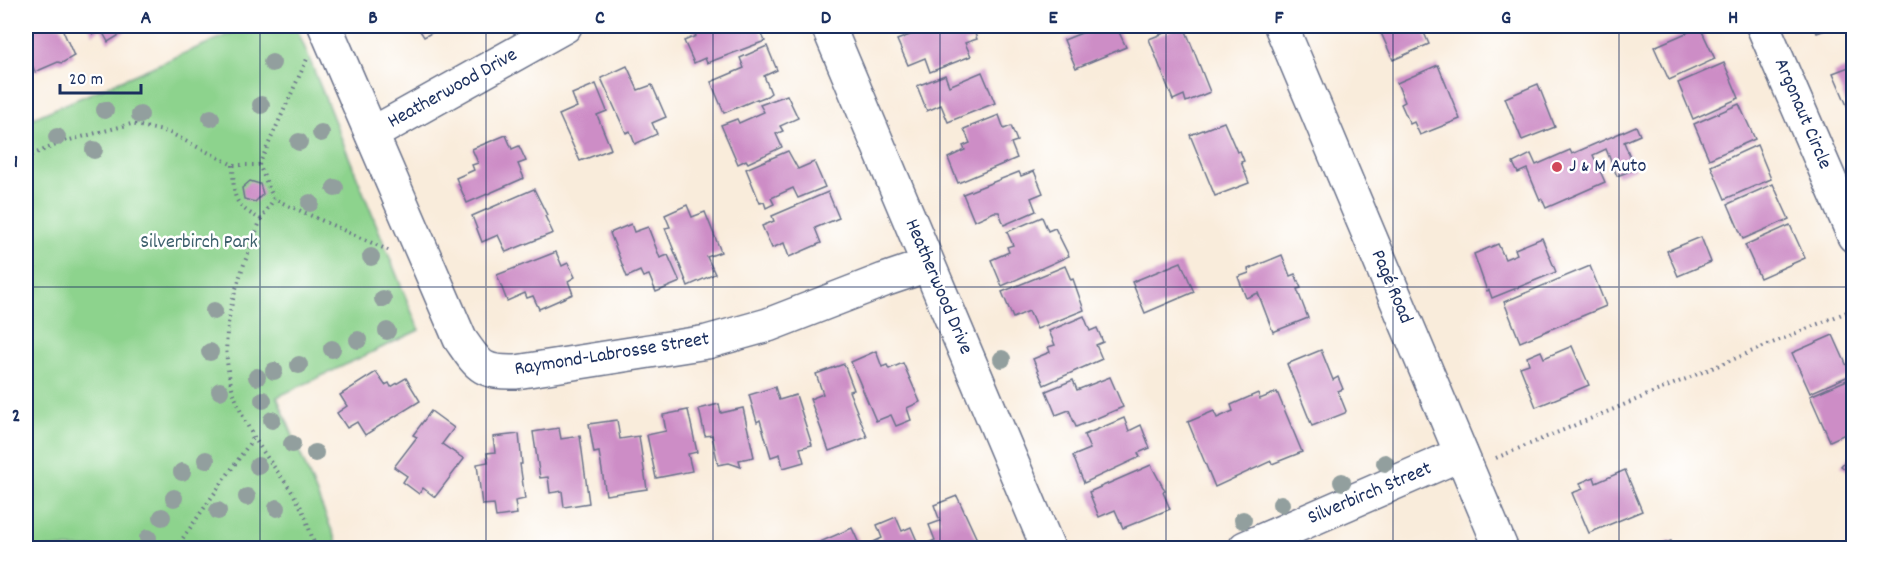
<svg xmlns="http://www.w3.org/2000/svg" width="1879" height="574" font-family="Dekko,sans-serif">
<style>
.green{fill:#8dd38d;stroke:#548176;stroke-width:1.5}
.building{fill:#cd8dc6}
.lines{fill:none;stroke-linecap:round;stroke-linejoin:round}
.minor-casing{stroke:#69718a;stroke-width:36}
.path{stroke:#69718a;stroke-width:4;stroke-dasharray:1.5 4.5;stroke-linecap:butt}
.minor{stroke:#fff;stroke-width:33}
.tree{fill:#929f9e}
.grid{fill:none;stroke:#1b2f5e;stroke-width:1.5;stroke-opacity:0.55}
.poi-dot{fill:#d1495b;stroke:#fff;stroke-width:2}
.labels{text-anchor:middle;dominant-baseline:central;stroke-width:5;stroke-linejoin:round;paint-order:stroke}
.street-label{font-size:20px;fill:#1b2f5e;stroke:#fff}
.poi-label{font-size:20px;fill:#1b2f5e;stroke:#fff;text-anchor:start}
.park-label{font-size:20px;fill:#3d606c;stroke:#fff}
.neatline{fill:none;stroke:#1b2f5e;stroke-width:2}
.grid-label{font-size:20px;text-anchor:middle;font-weight:bold;fill:#1b2f5e}
</style>
<rect width="100%" height="100%" fill="#fff"/>
<filter id="ink" filterUnits="userSpaceOnUse"><feTurbulence type="fractalNoise" baseFrequency=".0167" numOctaves="2"/><feDisplacementMap in="SourceGraphic" scale="12" xChannelSelector="R" yChannelSelector="G"/><feConvolveMatrix kernelMatrix="1 2 1 2 8 2 1 2 1" color-interpolation-filters="sRGB"/></filter>
<filter id="wash" filterUnits="userSpaceOnUse"><feTurbulence type="fractalNoise" baseFrequency=".008" numOctaves="4" result="noise"/><feDisplacementMap in="SourceGraphic" scale="24" xChannelSelector="R" yChannelSelector="G"/><feGaussianBlur stdDeviation="1.35" result="paint"/><feColorMatrix in="noise" values="0 0 0 0 0 0 0 0 0 0 0 0 0 0 0 0 0 1.4 0 .05"/><feComposite in="paint" operator="in"/></filter>
<g filter="url(#wash)">
<rect width="100%" height="100%" fill="#f9ecdb"/>
<polygon class="green" points="248,26 296,26 419,330 277,397 339,548 26,548 26,121"/>
<g id="blocks">
<g class="building">
<polygon points="26,26 61,26 74,56 62,63 58,62 35,72 26,50"/>
<polygon points="88,26 123,26 126,31 108,42 101,29 93,34"/>
<polygon points="417,26 444,26 424,37"/>
<polygon points="692,26 758,26 765,41 707,63 705,58 694,63 684,41 696,36"/>
<polygon points="891,26 910,26 894,32"/>
<polygon points="933,26 972,26 977,39 965,43 971,56 930,72 925,58 908,65 897,40"/>
<polygon points="1099,26 1116,26 1126,47 1076,68 1064,40"/>
<polygon points="1182,26 1184,26 1210,92 1186,102 1184,95 1173,100 1149,39"/>
<polygon points="1378,26 1421,26 1429,44 1393,60"/>
<rect x="1670" y="26" width="16" height="2"/>
<polygon points="1814,26 1836,26 1817,33"/>
<polygon points="1700,27 1715,59 1669,80 1654,47"/>
<polygon points="767,46 777,70 764,76 771,93 767,96 757,100 757,99 724,113 711,82 744,68 740,58"/>
<polygon points="1724,63 1739,98 1693,119 1678,83"/>
<polygon points="1438,65 1460,119 1420,135 1414,122 1410,124 1401,104 1405,102 1397,83"/>
<polygon points="1854,65 1854,116 1852,117 1833,73"/>
<polygon points="627,66 638,90 652,85 666,117 652,123 657,134 635,144 630,131 626,133 601,78"/>
<polygon points="982,72 995,103 948,122 941,105 927,111 917,86 945,75 949,86"/>
<polygon points="596,84 607,111 597,115 611,149 580,161 559,115 577,107 572,94"/>
<polygon points="1538,84 1555,127 1522,140 1505,98"/>
<polygon points="787,95 798,118 780,126 783,131 776,134 782,147 748,163 746,160 738,164 721,125 737,119 739,123 764,112 760,105"/>
<polygon points="1739,104 1755,139 1709,159 1694,124"/>
<polygon points="999,115 1004,129 1011,126 1017,141 1011,143 1017,158 958,183 948,158 965,150 963,146 970,143 964,129"/>
<polygon points="1224,122 1237,152 1240,151 1244,161 1241,162 1249,183 1215,196 1190,135"/>
<polygon points="1636,126 1640,135 1624,142 1635,169 1617,176 1606,149 1593,155 1605,182 1546,208 1542,199 1540,200 1527,169 1518,173 1513,163 1531,154 1536,165 1570,150 1572,154"/>
<polygon points="506,135 512,149 519,146 526,161 518,164 524,178 467,203 456,178 474,170 472,165 478,163 472,149"/>
<polygon points="1757,145 1771,179 1725,199 1711,166"/>
<polygon points="788,151 798,169 814,162 825,187 798,198 793,188 771,198 774,204 766,208 764,202 760,203 746,169"/>
<polygon points="1034,171 1043,193 1031,198 1036,211 1004,225 999,212 994,212 974,221 963,194 1019,172 1021,176"/>
<polygon points="250,181 260,184 263,194 255,202 244,199 242,188"/>
<polygon points="1773,184 1789,219 1743,239 1728,204"/>
<polygon points="534,189 547,215 545,216 553,233 506,252 498,235 482,242 472,216"/>
<polygon points="828,192 839,218 815,228 821,243 789,257 784,243 772,248 762,226 774,221 772,216"/>
<polygon points="687,205 692,217 705,212 721,252 707,257 715,274 688,286 665,228 670,227 665,215"/>
<polygon points="1042,217 1048,231 1055,228 1069,256 1002,286 991,260 1009,252 1007,247 1013,245 1007,232"/>
<polygon points="631,224 634,232 648,227 660,258 668,255 680,282 656,292 649,275 643,277 640,271 627,277 610,233"/>
<polygon points="1790,225 1805,258 1760,278 1745,245"/>
<polygon points="1701,237 1711,262 1678,276 1667,251"/>
<polygon points="1542,238 1556,272 1492,298 1489,290 1487,291 1474,254 1498,244 1505,259 1517,254 1515,249"/>
<polygon points="556,252 562,266 568,263 575,277 568,281 573,294 539,309 533,296 527,298 525,293 507,301 497,275"/>
<polygon points="1282,255 1290,276 1295,274 1301,288 1297,289 1308,318 1273,332 1258,293 1246,298 1238,277 1249,273 1248,269"/>
<polygon points="1181,262 1194,292 1145,313 1132,282"/>
<polygon points="1065,266 1071,280 1073,279 1084,310 1037,329 1029,311 1013,318 1002,292"/>
<polygon points="1590,266 1606,306 1520,342 1504,302"/>
<polygon points="1084,316 1090,331 1097,328 1103,342 1096,345 1102,359 1044,385 1033,359 1050,352 1048,347 1055,345 1049,331"/>
<polygon points="1833,335 1851,375 1810,393 1792,353"/>
<polygon points="1572,346 1589,385 1536,407 1520,367 1529,364 1527,357 1541,351 1544,358"/>
<polygon points="1321,350 1333,380 1338,377 1343,389 1338,391 1346,411 1345,413 1312,426 1287,364"/>
<polygon points="876,351 882,367 887,365 889,369 903,363 920,402 907,408 911,420 896,426 891,415 876,421 851,362"/>
<polygon points="844,364 854,390 849,391 867,437 829,451 810,399 823,394 816,374"/>
<polygon points="376,372 385,385 389,383 391,387 406,378 420,401 365,435 357,422 347,428 337,413 347,406 340,395"/>
<polygon points="1110,377 1123,407 1076,427 1069,410 1056,415 1046,391 1073,380 1077,390"/>
<polygon points="1854,377 1854,430 1830,441 1810,396"/>
<polygon points="775,387 779,400 796,395 812,445 800,448 804,462 783,468 780,454 771,457 760,420 757,422 749,395"/>
<polygon points="1277,392 1302,452 1272,464 1271,461 1215,487 1188,422 1214,411 1217,418 1233,411 1231,405 1258,393 1260,399"/>
<polygon points="719,404 721,413 743,408 754,457 739,460 741,467 729,463 718,465 712,435 705,436 699,409"/>
<polygon points="688,410 697,452 688,454 692,471 656,478 647,435 666,431 663,415"/>
<polygon points="431,411 454,428 442,444 464,459 435,497 423,488 419,494 403,482 407,476 394,467 417,437 413,435"/>
<polygon points="1124,418 1129,431 1141,425 1150,448 1138,453 1140,457 1084,483 1073,456 1090,449 1084,435"/>
<polygon points="617,420 620,439 639,436 647,489 606,495 599,452 594,453 589,424"/>
<polygon points="559,428 561,439 580,436 589,503 564,507 562,491 550,493 548,477 540,478 533,432"/>
<polygon points="519,434 522,464 520,464 525,499 515,501 517,514 496,517 494,504 482,505 477,464 488,462 487,453 495,452 493,437"/>
<polygon points="1854,451 1854,476 1841,466"/>
<polygon points="1151,465 1165,491 1163,492 1170,509 1123,528 1115,510 1099,517 1089,492"/>
<polygon points="1625,470 1642,511 1589,533 1572,493 1583,489 1580,483 1594,477 1596,483"/>
<polygon points="957,496 981,548 930,548 928,543 935,540 929,525 940,521 934,505"/>
<polygon points="896,517 902,531 911,527 920,548 874,548 871,543 882,538 877,525"/>
<polygon points="852,528 861,548 815,548 813,545"/>
<polygon points="1671,541 1674,548 1652,548"/>
</g>
</g>
</g>
<g filter="url(#ink)">
<use href="#blocks" fill-opacity="0" stroke="#69718a" stroke-width="1.5"/>
<g class="lines">
<defs>
<g id="minor">
<path d="M325 26 460 339C479 366 481 373 516 372L707 342 768 325 884 280 928 265"/>
<polyline points="828,26 1048,548"/>
<polyline points="1281,26 1501,548"/>
<polyline points="1763,26 1854,236"/>
<polyline points="372,134 565,26"/>
<polyline points="1245,548 1461,454"/>
</g>
</defs>
<use href="#minor" class="minor-casing"/>
<g class="path">
<polyline points="26,157 66,141 131,124 168,132 233,165 259,165 274,199 390,251"/>
<path d="M233 165C234 195 231 205 261 219L274 199"/>
<polyline points="259,165 307,59"/>
<path d="M261 219C230 301 205 355 254 437 267 460 285 479 298 502 306 516 310 533 316 548"/>
<polyline points="1496,458 1854,309"/>
<polyline points="176,548 254,437"/>
</g>
<use href="#minor" class="minor"/>
</g>
<g class="tree">
<circle cx="272" cy="63" r="9"/>
<circle cx="261" cy="105" r="9"/>
<circle cx="105" cy="110" r="9"/>
<circle cx="140" cy="115" r="9"/>
<circle cx="211" cy="118" r="9"/>
<circle cx="321" cy="133" r="9"/>
<circle cx="57" cy="137" r="9"/>
<circle cx="299" cy="142" r="9"/>
<circle cx="94" cy="150" r="9"/>
<circle cx="335" cy="188" r="9"/>
<circle cx="310" cy="203" r="9"/>
<circle cx="371" cy="257" r="9"/>
<circle cx="383" cy="299" r="9"/>
<circle cx="214" cy="311" r="9"/>
<circle cx="387" cy="331" r="9"/>
<circle cx="358" cy="340" r="9"/>
<circle cx="332" cy="349" r="9"/>
<circle cx="210" cy="352" r="9"/>
<circle cx="1002" cy="359" r="9"/>
<circle cx="299" cy="365" r="9"/>
<circle cx="274" cy="371" r="9"/>
<circle cx="257" cy="377" r="9"/>
<circle cx="220" cy="391" r="9"/>
<circle cx="263" cy="400" r="9"/>
<circle cx="272" cy="420" r="9"/>
<circle cx="292" cy="444" r="9"/>
<circle cx="315" cy="453" r="9"/>
<circle cx="206" cy="460" r="9"/>
<circle cx="1385" cy="463" r="9"/>
<circle cx="258" cy="466" r="9"/>
<circle cx="182" cy="472" r="9"/>
<circle cx="1342" cy="482" r="9"/>
<circle cx="247" cy="497" r="9"/>
<circle cx="174" cy="498" r="9"/>
<circle cx="1281" cy="504" r="9"/>
<circle cx="277" cy="508" r="9"/>
<circle cx="218" cy="511" r="9"/>
<circle cx="162" cy="517" r="9"/>
<circle cx="1243" cy="520" r="9"/>
<circle cx="148" cy="538" r="9"/>
</g>
</g>
<path class="grid" d="M260 26V548M486 26V548M713 26V548M940 26V548M1166 26V548M1393 26V548M1619 26V548M26 287H1854"/>
<circle class="poi-dot" cx="1557" cy="167" r="6"/>
<g class="labels">
<g class="street-label">
<text transform="translate(453 89) rotate(-29)">Heatherwood Drive</text>
<text transform="translate(1802 114) rotate(67)">Argonaut Circle</text>
<text transform="translate(938 287) rotate(67)">Heatherwood Drive</text>
<text transform="translate(1391 287) rotate(67)">Pagé Road</text>
<text transform="translate(612 355) rotate(-9)">Raymond-Labrosse Street</text>
<text transform="translate(1370 494) rotate(-23)">Silverbirch Street</text>
</g>
<g class="poi-label">
<text x="1569" y="167">J &amp; M Auto</text>
</g>
<g class="park-label">
<text x="199" y="243">Silverbirch Park</text>
</g>
</g>
<rect width="1879" height="574" fill="none" stroke="#fff" stroke-width="66"/>
<path d="M60 84v9h81v-9" fill="none" stroke="#1b2f5e" stroke-width="3"/>
<text x="69" y="84" font-size="18" fill="#1b2f5e" stroke="#ffffff" stroke-width="4.5" paint-order="stroke">20 m</text>
<rect x="33" y="33" width="1813" height="508" class="neatline"/>
<g class="grid-label">
<text x="146" y="23">A</text>
<text x="373" y="23">B</text>
<text x="600" y="23">C</text>
<text x="826" y="23">D</text>
<text x="1053" y="23">E</text>
<text x="1279" y="23">F</text>
<text x="1506" y="23">G</text>
<text x="1733" y="23">H</text>
<text x="16" y="167">1</text>
<text x="16" y="421">2</text>
</g>
</svg>
